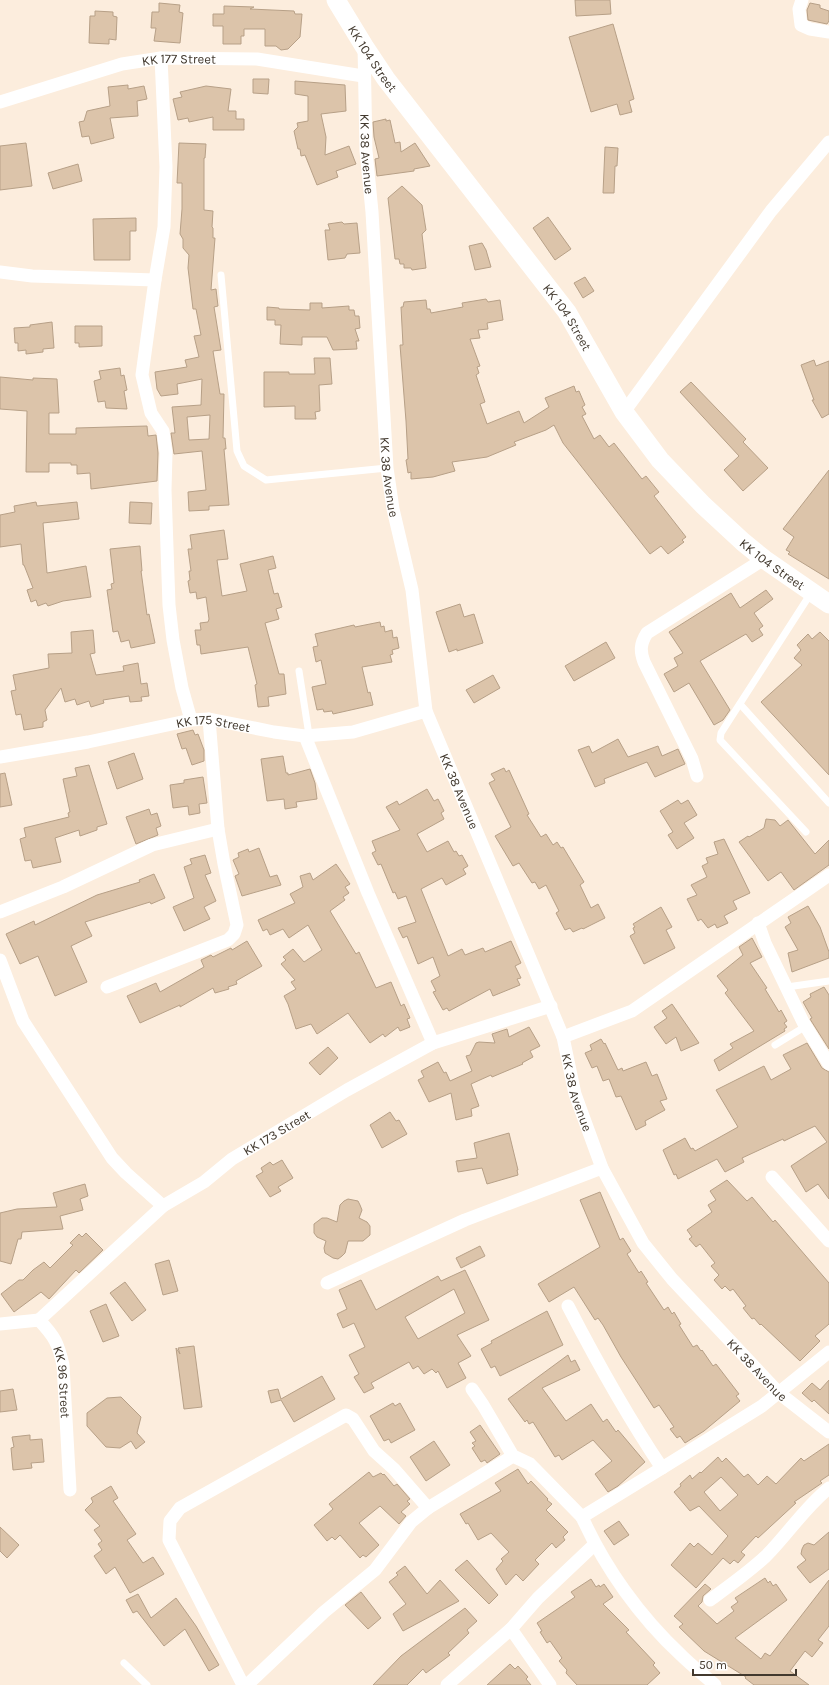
<svg xmlns="http://www.w3.org/2000/svg" width="829" height="1685" font-family="Karla,sans-serif">
<style>
.building{fill:#dcc4aa;stroke:#b7a087;fill-rule:evenodd}
.lines{fill:none;stroke-linecap:round;stroke-linejoin:round}
.lane{stroke:#fff;stroke-width:7}
.street{stroke:#fff;stroke-width:13}
.secondary{stroke:#fff;stroke-width:19}
.labels{text-anchor:middle;dominant-baseline:central;stroke-width:3.5;stroke-linejoin:round;paint-order:stroke}
.street-label{font-size:13px;fill:#42392e;stroke:#fdfdfd}
</style>
<rect width="100%" height="100%" fill="#fceddd"/>
<g class="building">
<polygon points="575,0 610,0 611,14 576,16"/>
<polygon points="159,3 180,5 179,12 183,13 180,43 154,41 156,28 151,28 152,12 159,12"/>
<polygon points="810,3 820,5 820,8 829,11 829,21 827,24 808,20 807,10"/>
<polygon points="224,6 254,7 250,9 294,11 295,14 302,14 300,37 288,49 281,50 276,46 265,46 265,29 244,29 244,36 241,36 241,44 223,44 223,26 213,26 213,14 224,14"/>
<polygon points="95,11 113,12 113,16 117,17 116,40 109,39 109,44 89,43 90,16 95,16"/>
<polygon points="613,24 634,99 629,101 632,112 620,115 617,104 591,112 569,37"/>
<polygon points="253,79 269,79 268,94 253,93"/>
<polygon points="295,81 345,85 346,111 321,114 326,137 325,155 349,146 356,164 336,171 338,177 317,185 305,155 301,156 300,149 298,149 294,131 298,127 297,123 308,121 308,96 295,94"/>
<polygon points="128,85 128,89 144,86 147,99 137,101 138,116 110,118 114,138 91,144 89,136 82,137 79,122 84,121 87,111 110,106 108,87"/>
<polygon points="206,86 231,89 228,111 236,111 236,119 244,119 244,130 213,130 213,117 189,122 188,118 178,120 173,99 182,97 180,92"/>
<polygon points="386,119 386,121 390,120 395,143 400,142 401,152 415,143 430,166 414,169 414,171 377,176 375,159 379,158 374,137 373,122"/>
<polygon points="26,143 32,186 0,190 0,146"/>
<path d="M179 143 206 144 205 158H204V210L213 211 212 227 213 228V238H215L211 290 216 289 218 306 214 307 221 350 213 351 220 394H224L223 438H225L226 449H224L229 505 209 506V510L189 511 188 492 206 490 202 451 174 454 171 433H175L172 407 201 405 202 379 177 384 178 394 161 396 157 389 155 372 187 367 185 360 199 357 194 336 201 335 196 309H193L188 268 189 255 183 248V239L180 234 182 209V183H177ZM210 415 209 439 189 440 187 417Z"/>
<polygon points="605,147 618,148 617,166 615,166 614,193 603,193"/>
<polygon points="78,164 82,181 53,189 48,173"/>
<polygon points="402,186 422,205 426,230 422,234 426,268 412,270 411,268 404,268 404,264 400,264 399,259 395,259 388,198"/>
<polygon points="548,217 571,249 555,260 533,228"/>
<polygon points="136,218 136,231 130,231 130,260 94,260 93,219"/>
<polygon points="342,222 344,224 357,223 360,253 347,254 345,258 328,260 325,230 330,230 328,224"/>
<polygon points="482,243 486,250 491,267 475,270 469,246"/>
<polygon points="585,277 594,291 583,298 574,283"/>
<polygon points="486,299 488,302 500,300 503,320 487,323 488,329 478,330 480,338 470,339 480,366 477,367 479,373 476,375 485,402 480,404 487,424 519,411 524,423 549,407 545,398 574,386 576,392 579,391 585,405 582,407 586,414 582,416 594,439 600,435 609,447 614,443 642,479 646,476 659,492 654,496 686,537 682,540 684,542 668,554 661,546 650,554 563,443 554,425 546,430 514,442 516,445 487,457 452,462 455,471 433,477 411,479 411,472 408,473 406,460 408,459 406,421 400,345 403,345 401,307 403,307 404,302 426,300 427,309 430,309 431,313 463,307 462,303"/>
<polygon points="310,303 322,303 322,308 349,306 349,310 354,310 355,316 359,316 360,328 355,329 359,341 356,341 357,349 333,350 327,337 302,337 302,345 280,344 281,325 275,325 275,320 267,320 267,307 279,308 279,309 310,310"/>
<polygon points="52,322 54,348 43,349 43,352 26,354 26,350 18,351 18,343 15,343 14,328 30,327 30,325"/>
<polygon points="75,326 102,326 102,346 79,347 79,343 75,343"/>
<polygon points="314,358 330,358 332,384 319,385 320,411 315,412 316,419 295,419 295,406 264,407 264,372 289,372 289,374 315,374"/>
<polygon points="814,360 816,366 829,361 829,414 822,418 812,400 814,400 801,365"/>
<polygon points="120,368 121,376 124,375 127,390 124,391 127,409 106,408 105,401 98,402 94,381 101,379 99,371"/>
<polygon points="0,377 33,380 33,378 57,379 59,413 49,413 49,434 76,434 76,428 147,426 148,436 156,435 158,453 157,481 91,489 90,473 77,474 77,465 71,465 71,463 49,463 49,472 26,472 27,411 0,409"/>
<polygon points="691,382 746,439 743,442 768,468 743,491 724,470 739,456 680,392"/>
<polygon points="829,470 829,579 788,554 790,552 786,550 794,537 783,529"/>
<polygon points="36,502 37,506 77,502 79,519 43,523 47,573 86,566 91,597 63,601 48,606 46,603 38,606 36,600 31,602 27,590 33,588 24,565 23,565 21,544 0,547 0,515 15,512 14,506"/>
<polygon points="130,502 152,503 151,524 129,523"/>
<polygon points="224,530 228,559 217,560 222,596 247,591 240,564 273,556 276,568 268,570 274,594 278,593 282,607 276,609 279,619 265,623 279,674 284,674 286,694 268,697 269,706 258,707 255,685 257,684 248,647 201,654 200,645 197,645 195,630 201,630 200,623 208,622 209,619 206,597 197,599 196,592 190,593 188,581 190,580 189,571 191,571 188,549 192,549 190,535"/>
<polygon points="140,546 142,571 141,571 147,615 149,614 155,643 131,648 129,640 121,642 118,631 113,632 107,590 112,589 111,584 114,583 110,549"/>
<polygon points="766,590 773,599 754,613 763,626 759,629 763,635 752,642 746,634 700,661 730,710 723,720 714,725 689,683 674,692 664,674 678,666 674,658 683,653 669,632 731,593 740,608"/>
<polygon points="460,604 464,617 474,614 483,643 457,651 457,649 449,652 436,612"/>
<polygon points="380,622 381,627 384,626 385,632 392,630 393,638 397,637 399,648 392,650 393,654 390,655 392,662 362,667 368,693 370,692 373,705 333,714 332,711 324,712 323,709 317,710 312,687 326,684 321,660 316,662 313,647 318,646 315,634 354,625 355,627"/>
<polygon points="93,630 95,653 90,654 96,675 124,671 123,666 138,663 141,684 147,683 149,696 141,697 142,701 130,702 129,696 103,700 104,703 91,707 89,701 77,705 75,699 65,702 61,688 45,710 47,720 43,722 43,727 24,730 21,714 16,715 11,691 16,690 13,675 49,668 48,654 72,653 71,632"/>
<polygon points="820,632 829,641 829,775 761,702 802,665 794,658 801,650 797,645 808,634 812,639"/>
<polygon points="606,642 615,658 574,681 565,666"/>
<polygon points="493,675 500,688 474,703 466,690"/>
<polygon points="193,730 195,735 198,734 204,750 204,761 192,765 186,748 182,749 177,734"/>
<polygon points="618,739 628,757 658,746 662,756 678,749 685,764 655,777 647,762 604,779 605,783 595,787 578,750 589,746 592,753"/>
<polygon points="134,753 143,779 117,789 108,762"/>
<polygon points="283,756 286,773 288,773 288,775 310,769 315,783 317,799 296,802 297,807 285,809 284,799 267,801 261,759"/>
<polygon points="89,765 107,824 97,827 97,830 80,836 79,830 55,838 61,862 33,868 31,860 25,861 20,839 26,837 24,828 69,817 68,813 70,812 63,779 77,776 75,768"/>
<polygon points="504,768 506,772 509,770 529,814 527,815 541,837 546,834 553,845 557,842 561,848 563,847 584,882 580,885 591,908 598,904 605,918 583,929 582,928 573,932 570,928 565,930 556,913 559,911 546,885 539,889 535,882 532,883 519,863 513,866 495,836 511,827 489,783 495,780 491,774"/>
<polygon points="5,773 12,805 0,807 0,774"/>
<polygon points="203,777 207,803 199,804 200,813 189,815 188,806 173,808 170,785 184,783 184,780"/>
<polygon points="427,789 434,801 438,799 444,811 441,813 444,819 417,834 427,852 448,841 454,852 456,851 459,856 462,855 468,866 463,869 466,874 446,885 442,878 421,889 448,956 462,949 465,955 483,948 485,952 511,941 521,963 515,966 521,978 517,979 520,985 493,996 490,989 449,1011 447,1008 443,1010 433,992 436,991 431,981 440,976 433,957 418,964 407,936 403,938 398,928 416,922 406,896 398,899 395,892 393,893 381,864 378,865 372,853 376,851 372,841 400,830 386,807 397,801 399,805"/>
<polygon points="678,800 681,804 688,800 697,815 684,823 694,838 677,849 668,835 673,832 660,811"/>
<polygon points="149,809 151,815 157,813 161,826 156,828 158,835 136,844 126,817"/>
<polygon points="766,819 775,820 780,826 788,820 815,854 829,840 829,865 794,890 781,872 768,881 739,842 748,836 749,837 764,828"/>
<polygon points="724,839 750,893 733,901 737,909 724,916 728,923 717,928 715,924 708,928 701,919 698,921 687,899 697,895 691,885 707,877 702,866 708,863 706,858 718,854 714,842"/>
<polygon points="259,848 270,877 277,875 281,885 242,896 235,876 239,874 233,860 239,857 238,853 248,849 249,852"/>
<polygon points="205,855 211,873 205,875 216,901 204,907 210,919 184,931 173,907 194,898 184,867 192,864 190,859"/>
<polygon points="336,864 350,884 345,887 349,893 343,897 345,900 330,911 356,954 359,952 376,988 391,982 401,1006 404,1004 410,1018 407,1019 410,1027 400,1031 398,1027 385,1037 383,1034 370,1043 348,1013 317,1034 311,1024 296,1029 288,1004 284,996 296,989 291,982 295,980 281,964 286,960 283,957 293,949 304,962 322,950 308,925 289,938 283,929 270,935 267,929 263,931 258,920 295,903 290,894 303,887 300,876 310,873 313,880"/>
<polygon points="154,874 165,898 151,904 150,902 85,922 92,936 71,946 87,982 55,996 38,956 20,964 6,934 34,921 35,925 97,895 140,882 139,880"/>
<polygon points="808,906 820,927 829,952 829,958 792,972 788,953 798,950 785,927 791,923 788,917"/>
<polygon points="661,907 672,927 666,930 675,948 644,964 630,936 635,933 633,928 635,927 633,924"/>
<polygon points="752,938 762,957 750,963 767,988 765,989 779,1012 781,1010 787,1021 784,1023 787,1027 784,1029 785,1031 719,1071 714,1060 733,1048 730,1044 754,1031 725,993 728,990 717,976 743,955 739,947"/>
<polygon points="247,941 262,966 236,981 237,984 228,987 229,989 215,993 213,988 180,1007 180,1005 140,1023 127,996 156,983 160,992 204,967 201,960 211,955 213,957 231,948 232,950"/>
<polygon points="824,987 829,995 829,1049 810,1019 812,1018 803,1002 811,997 810,994"/>
<polygon points="672,1004 699,1043 681,1051 676,1037 666,1044 654,1027 667,1018 662,1011"/>
<polygon points="529,1027 540,1046 530,1051 533,1057 522,1063 523,1064 492,1077 491,1075 471,1084 479,1106 471,1109 472,1116 456,1120 451,1093 429,1102 418,1080 424,1077 421,1071 438,1062 444,1073 446,1072 450,1081 472,1071 466,1056 470,1055 476,1043 479,1042 495,1043 492,1034 507,1029 509,1037"/>
<polygon points="601,1039 604,1044 605,1043 618,1070 622,1068 623,1071 646,1062 652,1076 657,1074 667,1099 660,1101 665,1110 645,1121 646,1125 636,1130 621,1096 616,1097 609,1079 603,1081 597,1066 592,1068 585,1053 592,1050 590,1045"/>
<polygon points="807,1043 822,1068 829,1072 829,1199 818,1184 806,1192 791,1166 827,1142 815,1126 784,1141 783,1139 742,1158 744,1162 725,1172 717,1159 678,1179 676,1174 674,1175 663,1150 685,1138 691,1149 693,1148 695,1151 738,1127 716,1090 764,1066 771,1080 791,1069 783,1055"/>
<polygon points="328,1047 338,1058 320,1075 309,1063"/>
<polygon points="390,1112 396,1121 399,1120 407,1134 382,1148 370,1125"/>
<polygon points="509,1133 518,1170 517,1170 518,1175 487,1184 482,1168 458,1172 456,1161 477,1158 474,1143"/>
<polygon points="282,1160 293,1178 278,1187 281,1191 270,1197 256,1176 263,1172 261,1168 270,1162 273,1165"/>
<polygon points="727,1180 747,1201 752,1197 773,1222 775,1220 829,1283 829,1324 815,1336 820,1341 800,1361 761,1324 760,1325 754,1318 752,1319 743,1308 746,1306 733,1289 730,1291 725,1286 722,1289 714,1280 719,1275 711,1266 715,1263 700,1244 696,1247 689,1239 692,1237 687,1230 712,1212 708,1205 716,1200 710,1191"/>
<polygon points="85,1184 88,1196 80,1199 83,1210 60,1216 63,1229 22,1232 21,1239 18,1239 11,1264 0,1261 0,1213 17,1209 57,1207 53,1193"/>
<polygon points="600,1192 620,1240 623,1238 631,1251 627,1254 639,1273 641,1271 648,1282 646,1283 664,1310 668,1307 672,1314 674,1312 681,1324 679,1325 693,1347 697,1345 701,1351 702,1350 713,1366 716,1364 739,1394 736,1396 740,1401 704,1431 685,1443 680,1436 677,1438 670,1429 674,1427 659,1405 654,1408 621,1357 603,1325 598,1318 595,1320 574,1287 549,1302 538,1284 600,1247 580,1200"/>
<polygon points="348,1199 358,1201 360,1205 362,1210 359,1218 367,1222 370,1226 370,1235 363,1241 348,1241 345,1253 342,1256 338,1259 333,1258 325,1253 324,1248 326,1241 317,1237 314,1233 314,1224 322,1218 327,1218 337,1222 340,1205 344,1201"/>
<polygon points="86,1233 103,1250 79,1273 76,1270 49,1299 41,1292 14,1312 1,1294 19,1280 23,1280 33,1270 44,1262 50,1268 73,1245 70,1243 79,1234 82,1237"/>
<polygon points="480,1246 485,1256 461,1268 456,1258"/>
<polygon points="169,1260 178,1291 163,1295 155,1264"/>
<path d="M465 1270 489 1320 457 1335 471 1356 458 1363 466 1378 447 1388 438 1371 436 1373 432 1369 424 1374 418 1366 413 1369 409 1362 371 1383 374 1388 364 1393 354 1377 359 1374 349 1355 365 1347 354 1323 343 1328 337 1314 347 1309 339 1290 361 1280 376 1310 438 1276 441 1281ZM454 1289 465 1313 418 1339 405 1317Z"/>
<polygon points="125,1282 146,1310 132,1321 110,1293"/>
<polygon points="106,1304 119,1336 103,1342 90,1311"/>
<polygon points="547,1311 563,1345 500,1376 495,1366 491,1368 481,1349 492,1343 491,1341"/>
<polygon points="194,1346 202,1407 184,1409 176,1348 180,1354 178,1348"/>
<polygon points="568,1355 571,1362 575,1360 580,1370 542,1388 566,1421 591,1404 603,1422 607,1419 616,1432 618,1430 645,1462 618,1486 608,1492 595,1474 612,1461 593,1440 562,1460 559,1455 555,1457 533,1422 529,1424 527,1420 525,1422 508,1399"/>
<polygon points="322,1376 335,1399 294,1422 281,1400 271,1403 268,1391 278,1389 281,1399"/>
<polygon points="829,1380 829,1414 814,1400 812,1402 802,1393 812,1383 820,1390"/>
<polygon points="13,1389 17,1410 0,1412 0,1391"/>
<polygon points="121,1397 141,1417 137,1433 145,1442 136,1449 131,1441 120,1448 106,1447 87,1426 87,1413 107,1398"/>
<polygon points="393,1403 395,1406 400,1403 415,1430 391,1443 389,1439 384,1441 370,1416"/>
<polygon points="480,1425 500,1454 487,1463 485,1460 481,1462 472,1448 475,1446 472,1443 476,1441 470,1432"/>
<polygon points="30,1435 30,1440 42,1439 44,1462 31,1463 32,1468 13,1470 11,1448 14,1447 12,1437"/>
<polygon points="434,1441 450,1465 426,1481 410,1457"/>
<path d="M829 1444V1475L820 1481 822 1483 794 1502 796 1503 758 1538 756 1536 741 1552 745 1555 738 1563 734 1560 730 1564 723 1558 696 1588 671 1565 690 1543 694 1547 698 1543 712 1555 728 1536 699 1506 690 1511 674 1492 681 1486 680 1484 690 1475 692 1479 700 1472 701 1473 718 1457 722 1462 726 1458 744 1477 748 1474 758 1485 767 1476 776 1484 801 1458 804 1461ZM721 1477 738 1495 720 1511 704 1492Z"/>
<polygon points="518,1469 528,1484 531,1481 548,1499 547,1500 552,1504 546,1510 568,1532 563,1537 565,1540 556,1548 552,1543 535,1560 539,1564 523,1581 516,1574 506,1585 496,1569 503,1561 501,1559 509,1552 491,1533 478,1540 468,1523 466,1524 460,1514 501,1491 495,1483"/>
<polygon points="369,1472 373,1477 381,1473 383,1475 384,1474 394,1486 397,1484 410,1499 407,1501 410,1504 401,1512 406,1516 399,1524 380,1506 359,1523 379,1545 366,1557 363,1555 360,1558 340,1535 335,1540 332,1537 327,1541 314,1525 333,1509 329,1504"/>
<polygon points="111,1486 118,1498 113,1501 136,1534 127,1540 143,1563 153,1557 164,1574 130,1593 115,1567 106,1574 94,1556 102,1550 98,1544 102,1541 94,1530 100,1526 85,1510 93,1502 91,1498"/>
<polygon points="619,1521 629,1535 614,1545 604,1531"/>
<polygon points="0,1527 19,1545 7,1558 0,1551"/>
<polygon points="829,1532 829,1569 810,1583 797,1567 806,1560 801,1554 802,1549 804,1545 808,1543 814,1545"/>
<polygon points="467,1560 498,1595 489,1604 455,1570"/>
<polygon points="405,1566 427,1594 440,1580 459,1601 403,1631 393,1614 406,1604 389,1582 398,1575 396,1573"/>
<polygon points="765,1578 768,1583 770,1581 773,1586 776,1584 787,1600 735,1638 761,1659 765,1653 770,1656 829,1580 829,1626 818,1640 823,1643 812,1657 805,1651 790,1671 809,1685 754,1685 745,1678 746,1677 704,1651 679,1627 683,1624 674,1616 705,1584 711,1589 703,1596 702,1602 698,1606 717,1624 734,1611 731,1607 738,1602 735,1598"/>
<polygon points="591,1579 596,1587 599,1585 600,1587 604,1584 613,1597 603,1604 629,1630 626,1632 655,1663 653,1665 660,1673 647,1685 577,1685 566,1673 567,1670 559,1661 562,1658 550,1641 547,1643 540,1632 542,1631 537,1623 575,1597 571,1592"/>
<polygon points="361,1592 381,1618 368,1629 345,1605"/>
<polygon points="138,1594 151,1618 176,1598 196,1626 219,1665 209,1671 185,1629 164,1646 137,1611 133,1613 126,1600"/>
<polygon points="465,1608 477,1621 467,1630 469,1633 448,1653 450,1655 426,1673 423,1669 407,1685 373,1685 401,1656"/>
<polygon points="510,1664 515,1669 518,1666 528,1677 526,1679 531,1685 487,1685"/>
</g>
<g class="lines">
<g class="lane">
<polyline points="221,275 237,451 244,466 266,480 387,468"/>
<polyline points="299,671 309,735"/>
<polyline points="740,704 829,803"/>
<polyline points="806,832 720,740 721,733 811,593"/>
<polyline points="787,987 829,981"/>
<polyline points="775,1045 806,1026"/>
<polyline points="124,1663 147,1685"/>
</g>
<g class="street">
<polyline points="802,0 799,9 801,25 810,29 829,32"/>
<path id="s1" d="M364 46 366 151 372 212 387 468 393 509 412 590 426 711 563 1037 575 1094 602 1168 643 1243 672 1279 779 1393 829 1432"/>
<polyline points="161,58 166,167 164,227 155,280 142,375 151,413 163,431 166,453 165,490 169,605 173,640 182,688 191,720"/>
<path id="s2" d="M0 102 122 64 161 58 257 59 363 76"/>
<polyline points="0,272 32,276 155,280"/>
<polyline points="624,412 771,211 829,142"/>
<polyline points="305,736 368,893 433,1043"/>
<path id="s3" d="M0 757 88 742 191 720 209 719 274 732 305 736 353 732 426 711"/>
<path d="M697 776 692 759 644 662C640 651 640 644 647 633L764 559"/>
<polyline points="0,912 63,887 152,845 218,829"/>
<polyline points="758,923 765,943 803,1022 829,1064"/>
<polyline points="0,960 23,1021 112,1158 126,1173 163,1206"/>
<polyline points="107,987 228,940 234,934 237,925 224,864 218,829 209,719"/>
<polyline points="563,1037 632,1011 829,875"/>
<polyline points="772,1177 829,1241"/>
<polyline points="327,1283 465,1220 602,1168"/>
<path d="M568 1306C597 1362 627 1416 662 1468L762 1406 829 1352"/>
<path id="s4" d="M39 1320 163 1206 204 1182 232 1159 347 1090 433 1043 551 1006"/>
<path id="s5" d="M0 1324 39 1320C55 1337 58 1343 63 1365L70 1490"/>
<polyline points="472,1389 483,1405 513,1456 530,1464 582,1517 662,1468"/>
<path d="M582 1517C605 1568 640 1617 681 1655 692 1666 704 1675 715 1685"/>
<path d="M710 1600C729 1586 749 1572 766 1556 788 1534 805 1507 829 1488"/>
<polyline points="511,1629 550,1685"/>
<polyline points="243,1685 169,1540 170,1521 180,1508 346,1415 353,1419 374,1451 394,1469 428,1508"/>
<polyline points="247,1685 324,1612 375,1570 411,1522 428,1508 513,1456"/>
<polyline points="447,1685 511,1629 538,1598 594,1545"/>
</g>
<path class="secondary" id="s6" d="M336 0 364 46 386 79 567 312 624 412 660 460 703 505 743 542 764 559 829 604"/>
</g>
<g class="labels">
<g class="street-label">
<text stroke="none"><textPath href="#s6" startOffset="69">KK 104 Street</textPath></text>
<text stroke="none"><textPath href="#s2" startOffset="185">KK 177 Street</textPath></text>
<text stroke="none"><textPath href="#s1" startOffset="108">KK 38 Avenue</textPath></text>
<text stroke="none"><textPath href="#s6" startOffset="393">KK 104 Street</textPath></text>
<text stroke="none"><textPath href="#s1" startOffset="432">KK 38 Avenue</textPath></text>
<text stroke="none"><textPath href="#s6" startOffset="717">KK 104 Street</textPath></text>
<text stroke="none"><textPath href="#s3" startOffset="217">KK 175 Street</textPath></text>
<text stroke="none"><textPath href="#s1" startOffset="756">KK 38 Avenue</textPath></text>
<text stroke="none"><textPath href="#s1" startOffset="1080">KK 38 Avenue</textPath></text>
<text stroke="none"><textPath href="#s4" startOffset="304">KK 173 Street</textPath></text>
<text stroke="none"><textPath href="#s1" startOffset="1416">KK 38 Avenue</textPath></text>
<text stroke="none"><textPath href="#s5" startOffset="108">KK 96 Street</textPath></text>
</g>
</g>
<path d="M693 1669v6h103v-6" fill="none" stroke="#42392e" stroke-width="2"/>
<text x="699" y="1669" font-size="12" fill="#42392e" stroke="#fdfdfd" stroke-width="3" paint-order="stroke">50 m</text>
</svg>
